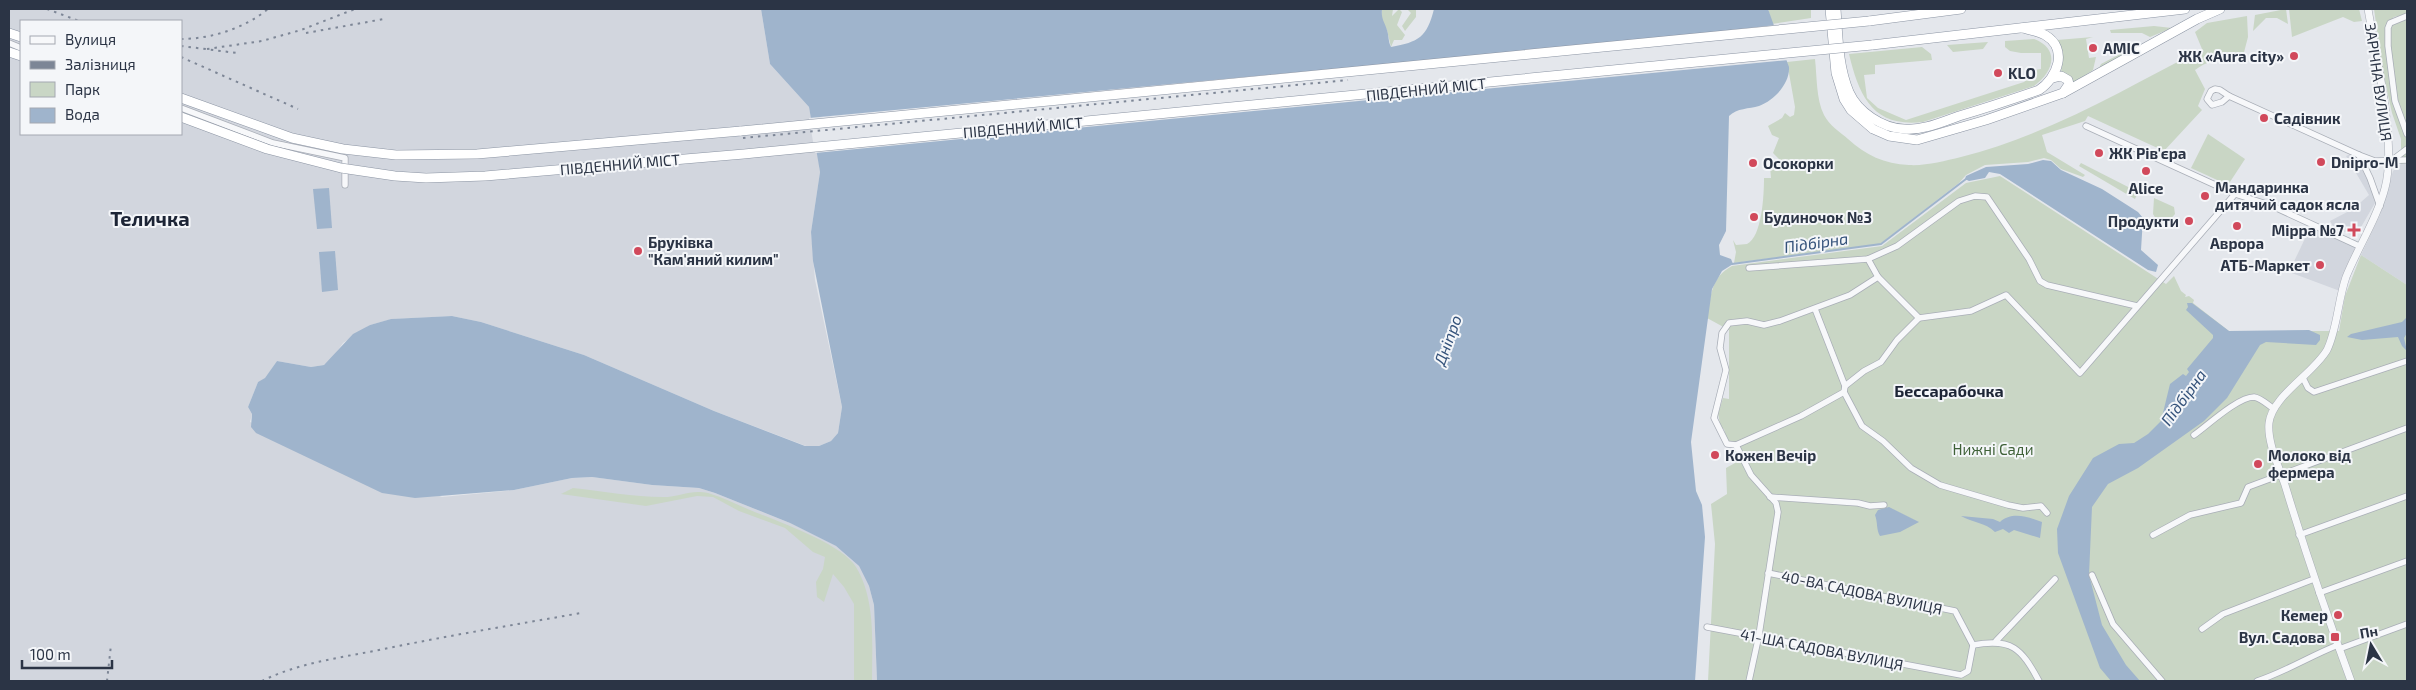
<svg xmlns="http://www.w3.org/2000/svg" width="2416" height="690" font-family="'Exo 2',sans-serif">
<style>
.built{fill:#d2d6de;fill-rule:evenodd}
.green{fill:#c9d6c5}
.water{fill:#9fb4cc}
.pier{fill:#e4e7ec}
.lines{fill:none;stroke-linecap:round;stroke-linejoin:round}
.stream{stroke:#9fb4cc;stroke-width:2}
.minor-casing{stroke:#a9aeb7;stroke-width:7}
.tertiary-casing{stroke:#a9aeb7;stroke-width:8}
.trunk-casing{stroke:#8b94a3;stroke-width:10}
.minor{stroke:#f7f8fa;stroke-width:5.5}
.tertiary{stroke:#f7f8fa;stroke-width:7}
.trunk{stroke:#fff;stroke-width:9}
.rail{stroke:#7d8696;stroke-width:2;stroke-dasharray:2.5 5;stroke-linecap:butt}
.trunk-bridge-casing{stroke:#8b94a3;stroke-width:10;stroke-linecap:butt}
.trunk-bridge{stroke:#fff;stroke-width:9}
.poi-dot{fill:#d1495b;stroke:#f4f6f9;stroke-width:2}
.labels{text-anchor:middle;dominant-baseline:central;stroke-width:4;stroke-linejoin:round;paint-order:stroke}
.poi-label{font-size:15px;font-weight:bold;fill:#2b3445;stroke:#f4f6f9;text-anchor:start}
.street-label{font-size:15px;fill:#2b3445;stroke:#f4f6f9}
.park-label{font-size:15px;fill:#3f6138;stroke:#f4f6f9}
.water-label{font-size:16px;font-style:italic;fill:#34527a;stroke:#f4f6f9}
.neighbourhood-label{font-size:16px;font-weight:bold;fill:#1d2536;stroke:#f4f6f9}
.district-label{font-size:20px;font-weight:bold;fill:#1d2536;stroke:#f4f6f9}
</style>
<rect width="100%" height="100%" fill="#e4e7ec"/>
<g class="built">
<path d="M9 9H761L770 64 809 107 818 156 820 172 811 232 815 280 842 407 838 433 831 441 819 446H806L714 411 584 355 481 322 452 316 392 319 370 325 343 343 334 356 324 365 311 367 277 361 265 379 258 382 248 407 252 414 250 422 442 497 514 490 572 478 592 477 652 485 699 488 715 493 790 523 836 546 859 566 869 586 874 605 877 681H9ZM21 21H181V134H21Z"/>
<polygon points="2351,154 2357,161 2374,190 2375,203 2357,234 2353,236 2333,226 2330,221 2353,209 2369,195 2346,156"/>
<polygon points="2407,163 2407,285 2361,255 2380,215 2393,171 2401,164"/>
<polygon points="2311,226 2353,245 2355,249 2340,291 2289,272"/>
</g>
<g class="green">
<polygon points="1382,9 1393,9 1392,16 1399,9 1402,12 1397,25 1405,35 1402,40 1394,40 1391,47 1387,30 1381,20"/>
<polygon points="1407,9 1416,9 1416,17 1405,31 1402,26 1411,13"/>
<polygon points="1768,9 1811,9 1811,18 1772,24"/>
<polygon points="2286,9 2288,24 2277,18 2266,18 2253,31 2255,15"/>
<polygon points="2289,9 2359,9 2362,21 2354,22 2343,17 2292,37"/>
<polygon points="2374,9 2407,9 2407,14 2394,17 2383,27 2394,18 2407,15 2407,163 2401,164 2401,139 2392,113 2383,73"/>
<path d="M2247 16 2248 37 2242 60C2225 57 2210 59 2195 70L2205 89 2198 106 2202 110 2164 151 2088 116 2085 121 2042 135 2047 152 2085 175 2083 177 2061 169 2051 160 2044 158 2028 162 1985 165 1966 175 1959 183 1880 244 1734 263 1736 252 1733 240 1736 245 1747 244C1762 237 1764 195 1764 178H1771L1770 166 1777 165 1780 160 1773 153 1779 138 1772 135 1768 126 1782 118 1785 113 1790 117 1794 115 1795 107 1787 62 1815 59C1817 76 1816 99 1824 115 1829 125 1840 132 1848 139 1866 155 1884 164 1909 165 1926 166 1944 161 1961 157 2046 136 2125 89 2202 49L2195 32 2207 23Z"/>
<polygon points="2154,26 2172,28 2150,37 2142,33 2111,33 2110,30"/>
<polygon points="2093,37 2086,39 2089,58 2096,57 2093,70 2072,84 2061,72 2063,53 2057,40"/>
<path d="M2034 39C2061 49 2053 73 2034 86L1923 122C1873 128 1859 96 1849 54L1922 47 1931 54 1932 60 1875 65V74L1864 75 1867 98 1878 108 1906 120 2024 82 2034 73V70L2041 69V53H2021L2010 51 2005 47V41Z"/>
<polygon points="1988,42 1983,49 1953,52 1947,45"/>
<polygon points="2137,45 2143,45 2098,70 2101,64"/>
<polygon points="2208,134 2245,159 2228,185 2191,168"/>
<polygon points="2081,163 2138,192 2135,199 2079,166"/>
<path d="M2000 176 2166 284 2174 276 2181 291 2186 295 2185 297 2189 296 2194 300 2193 303 2229 331H2339L2345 296 2361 255 2407 285V681H1708L1715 544 1711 504 1727 494 1726 468 1735 463 1734 442 1728 444 1724 429 1721 428 1718 414 1723 398 1729 399V330L1707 318C1711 295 1711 277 1732 266L1882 246 1966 183Z"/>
<polygon points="2154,198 2174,207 2175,214 2162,229 2153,214"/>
<path d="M573 488C603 491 633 497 663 497 680 497 691 489 708 493 722 497 736 504 750 510 776 521 841 543 856 567 876 600 872 643 872 681H854V604L844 587 833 574 824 602 817 597 816 582 823 569 825 557 813 552 785 528 739 511 713 497 697 496 646 506 561 494Z"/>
</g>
<g class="water">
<path d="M761 9H1382C1381 19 1384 21 1387 30 1389 36 1388 41 1391 47 1419 42 1427 37 1434 9H1768L1789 67C1790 83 1775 100 1759 106 1749 109 1737 108 1729 116L1726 231 1719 245 1720 255 1731 259 1733 264 1722 271 1712 289 1691 442 1696 491 1702 505 1705 537 1695 681H877L874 605 869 586 859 566 836 546 790 523 715 493 699 488 652 485 592 477 572 478 514 490 415 498 382 493 256 433 251 427 252 414 248 407 258 382 265 378 277 361 311 367 324 365 353 334 370 325 391 319 452 316 481 322 584 355 714 411 805 446H819L831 441 838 433 842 407 813 261 811 232 820 172 809 107 770 64Z"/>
<polygon points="2043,160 2051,161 2061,170 2102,189 2138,212 2143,218 2141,250 2158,265 2156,272 2148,270 2000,174 1989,172 1985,178 1969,181 1965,179 1966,176 1986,167 2028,164"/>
<polygon points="329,188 332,228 317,229 313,189"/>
<polygon points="335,251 338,290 322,292 319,252"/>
<polygon points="2187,303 2192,303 2229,331 2309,330 2320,335 2320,340 2316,345 2266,342 2260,345 2227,398 2204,421 2138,468 2108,484 2092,507 2089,575 2102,625 2126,665 2140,681 2111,681 2100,668 2058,553 2057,529 2069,496 2093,458 2119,444 2134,443 2148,434 2161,421 2170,384 2183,374 2186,376 2189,372 2187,369 2213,338 2213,335 2186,310 2188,307"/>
<polygon points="2407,317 2407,333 2404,338 2407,351 2402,346 2398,337 2362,340 2347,337 2351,334 2402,322"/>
<path d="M1889 507 1919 522 1900 532 1880 536C1876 529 1878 523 1875 515L1878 510Z"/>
<path d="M1961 516 1993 519 2000 522C2012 511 2028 517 2042 522L2040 538 2014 530 2009 533 2003 529 1995 532C1985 522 1973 523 1961 516Z"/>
</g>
<polygon class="pier" points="1776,25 1789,60 815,153 809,118 1640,40"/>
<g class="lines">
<polyline class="stream" points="1732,264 1881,244 1966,179"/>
<defs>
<g id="minor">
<polyline points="2407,16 2390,23 2388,28 2388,46 2395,101 2407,134"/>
<polyline points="9,43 21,48"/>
<polygon points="2215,89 2220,90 2229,96 2222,102 2212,105 2207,99 2211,91"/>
<polyline points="2229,96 2359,155 2375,161 2407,160"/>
<polyline points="181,108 273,143 345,158 345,185"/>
<polyline points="2086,126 2235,194 2270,205 2359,246"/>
<polyline points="2359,155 2370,178 2380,206"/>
<polyline points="2391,161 2407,149"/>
<polyline points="1868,259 1878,277 1919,318"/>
<polyline points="1749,268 1868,259 1897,246 1959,201 1975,196 1987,197 2029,259 2040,281 2047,285 2137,306"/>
<polyline points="1878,277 1850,295 1780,321 1764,325 1747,321 1729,323 1722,333 1720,348 1726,370 1714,418 1727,444 1736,445 1801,416 1844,392 1845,386 1864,371 1881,362 1897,340 1919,318 1971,311 2006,295 2080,373 2235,194"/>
<polyline points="1815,309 1845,386"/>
<polyline points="2303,378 2308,388 2314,392 2407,361"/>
<polyline points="1844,392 1862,426 1883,441 1911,468 1940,485 2008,505 2023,508 2041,506 2047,513"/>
<path d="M2194 435C2208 425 2238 397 2254 397 2261 398 2268 405 2274 409"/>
<polyline points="1736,445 1751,475 1776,503 1778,512 1759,635 1749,681"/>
<polyline points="1770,497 1858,503 1870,506 1884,505"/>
<polyline points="2153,535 2190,515 2241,503 2248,487 2407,428"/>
<polyline points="2299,535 2407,496"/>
<path d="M1768 573 1955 611 1973 645C2012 638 2021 648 2039 681"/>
<polyline points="2092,575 2113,624 2162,681"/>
<polyline points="2319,593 2407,561"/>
<polyline points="1707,627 1961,675 1968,671 1973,645"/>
<polyline points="2202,629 2223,614 2314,579"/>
<polyline points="1996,641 2055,579"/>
<polyline points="2339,649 2407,624"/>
<path d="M2257 681C2285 672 2310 656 2338 645"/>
</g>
<path id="tertiary" d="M2351 681C2327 616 2305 551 2285 485 2279 467 2267 442 2269 423 2272 396 2313 374 2327 350 2337 330 2338 300 2346 277 2358 247 2377 219 2385 188 2397 143 2376 56 2368 9"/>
<g id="trunk">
<polyline points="1830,9 1836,73 1844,99 1851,110 1873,129 1889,136 1917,140 1986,120 2063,93 2197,19 2220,9"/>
<path d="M1836 9C1838 36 1838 66 1849 92 1858 112 1882 128 1904 129 1922 131 1942 122 1959 116 1986 108 2013 99 2039 90 2057 78 2069 49 2045 35 2038 31 2030 30 2022 28"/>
<polyline points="1869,21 1961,9"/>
<polyline points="9,33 21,37"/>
<polyline points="1872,45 2185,9"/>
<polyline points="9,52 21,56"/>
<polyline points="2053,78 2061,76 2068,80 2069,84 2063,93"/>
<polyline points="181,98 292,138 343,149 396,155 477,154 741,131"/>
</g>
</defs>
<use href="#minor" class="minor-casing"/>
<use href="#tertiary" class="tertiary-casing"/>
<use href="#trunk" class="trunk-casing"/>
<use href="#minor" class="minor"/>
<use href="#tertiary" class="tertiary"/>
<use href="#trunk" class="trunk"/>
<g class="rail">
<polyline points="47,9 79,21"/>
<polyline points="306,33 384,19"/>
<path d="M181 39C211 39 245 28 268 9"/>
<polyline points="181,46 237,53"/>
<polyline points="207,49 262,41 301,30 355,9"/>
<polyline points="181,57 298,109"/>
<polyline points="743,138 1348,80"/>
<polyline points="107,681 111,645"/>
<path d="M262 681C298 663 339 658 379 650 446 636 513 625 581 613"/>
</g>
<defs>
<g id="trunk-bridge">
<polyline points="181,117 267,149 341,168 395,176 426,178 485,176 744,154 1872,45"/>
<polyline points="741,131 1869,21"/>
</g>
</defs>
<use href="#trunk-bridge" class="trunk-bridge-casing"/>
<use href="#trunk-bridge" class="trunk-bridge"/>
</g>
<g class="poi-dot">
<circle cx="2093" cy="48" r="5"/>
<circle cx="2294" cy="56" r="5"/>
<circle cx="1998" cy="73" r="5"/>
<circle cx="2264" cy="118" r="5"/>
<circle cx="2099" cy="153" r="5"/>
<circle cx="2321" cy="162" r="5"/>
<circle cx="1753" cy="163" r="5"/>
<circle cx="2146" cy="171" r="5"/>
<circle cx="2205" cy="196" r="5"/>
<circle cx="1754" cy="217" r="5"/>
<circle cx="2189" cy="221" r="5"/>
<circle cx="2237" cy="226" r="5"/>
<path d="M2351.5 222.5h5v5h5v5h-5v5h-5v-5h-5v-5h5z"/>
<circle cx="638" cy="251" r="5"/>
<circle cx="2320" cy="265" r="5"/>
<circle cx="1715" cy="455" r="5"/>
<circle cx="2258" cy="464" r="5"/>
<circle cx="2338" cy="615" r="5"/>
<rect x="2330" y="632" width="10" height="10" rx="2.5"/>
</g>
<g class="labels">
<g class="poi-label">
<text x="2103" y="48">AMIC</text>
<text x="2284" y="56" text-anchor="end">ЖК «Aura city»</text>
<text x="2008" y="73">KLO</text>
<text x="2274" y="118">Садівник</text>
<text x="2109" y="153">ЖК Рів'єра</text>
<text x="2331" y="162">Dnipro-M</text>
<text x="1763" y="163">Осокорки</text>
<text x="2215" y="187">Мандаринка<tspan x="2215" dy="17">дитячий садок ясла</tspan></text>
<text x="2146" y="188" text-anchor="middle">Alice</text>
<text x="1764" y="217">Будиночок №3</text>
<text x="2179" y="221" text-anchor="end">Продукти</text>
<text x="2344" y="230" text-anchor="end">Мірра №7</text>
<text x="648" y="242">Бруківка<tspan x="648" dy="17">"Кам'яний килим"</tspan></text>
<text x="2237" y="243" text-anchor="middle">Аврора</text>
<text x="2310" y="265" text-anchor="end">АТБ-Маркет</text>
<text x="1725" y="455">Кожен Вечір</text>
<text x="2268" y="455">Молоко від<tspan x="2268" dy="17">фермера</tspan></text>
<text x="2328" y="615" text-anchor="end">Кемер</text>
<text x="2325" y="637" text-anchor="end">Вул. Садова</text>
</g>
<g class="street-label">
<text transform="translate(2379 82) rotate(82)">ЗАРІЧНА ВУЛИЦЯ</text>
<text transform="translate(1426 89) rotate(-6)">ПІВДЕННИЙ МІСТ</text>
<text transform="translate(1023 127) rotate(-5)">ПІВДЕННИЙ МІСТ</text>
<text transform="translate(620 164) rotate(-5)">ПІВДЕННИЙ МІСТ</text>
<text transform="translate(1862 592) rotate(12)">40-ВА САДОВА ВУЛИЦЯ</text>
<text transform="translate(1822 649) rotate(11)">41-ША САДОВА ВУЛИЦЯ</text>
</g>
<g class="park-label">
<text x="1993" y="449">Нижні Сади</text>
</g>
<g class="water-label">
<text transform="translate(1816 242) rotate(-8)">Підбірна</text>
<text transform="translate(1447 340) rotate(-70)">Дніпро</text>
<text transform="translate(2183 397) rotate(-54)">Підбірна</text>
</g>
<g class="neighbourhood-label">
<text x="1949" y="390">Бессарабочка</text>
</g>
<g class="district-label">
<text x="150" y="218">Теличка</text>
</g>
</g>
<rect width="2416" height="690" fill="none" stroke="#2b3445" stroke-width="20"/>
<rect x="20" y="20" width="162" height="115" fill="#f4f6f9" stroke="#a4a8b1"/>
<rect x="30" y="36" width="25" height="8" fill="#f7f8fa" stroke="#a4a8b1"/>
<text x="65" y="45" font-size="15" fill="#2b3445">Вулиця</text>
<rect x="30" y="61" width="25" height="8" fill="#7d8696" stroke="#a4a8b1"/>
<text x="65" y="70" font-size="15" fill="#2b3445">Залізниця</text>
<rect x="30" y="82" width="25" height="15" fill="#c9d6c5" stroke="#a4a8b1"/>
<text x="65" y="95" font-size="15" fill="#2b3445">Парк</text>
<rect x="30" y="108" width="25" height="15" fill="#9fb4cc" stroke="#a4a8b1"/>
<text x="65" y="120" font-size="15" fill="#2b3445">Вода</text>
<g transform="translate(2371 645) rotate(350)" stroke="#f4f6f9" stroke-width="4" paint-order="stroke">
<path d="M0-4L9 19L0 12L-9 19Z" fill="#2b3445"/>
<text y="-8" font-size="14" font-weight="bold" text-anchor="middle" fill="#2b3445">Пн</text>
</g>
<path d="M22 660v8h90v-8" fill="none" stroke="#2b3445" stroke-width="2.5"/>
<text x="30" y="660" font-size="15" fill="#2b3445" stroke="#f4f6f9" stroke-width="4" paint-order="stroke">100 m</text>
</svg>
